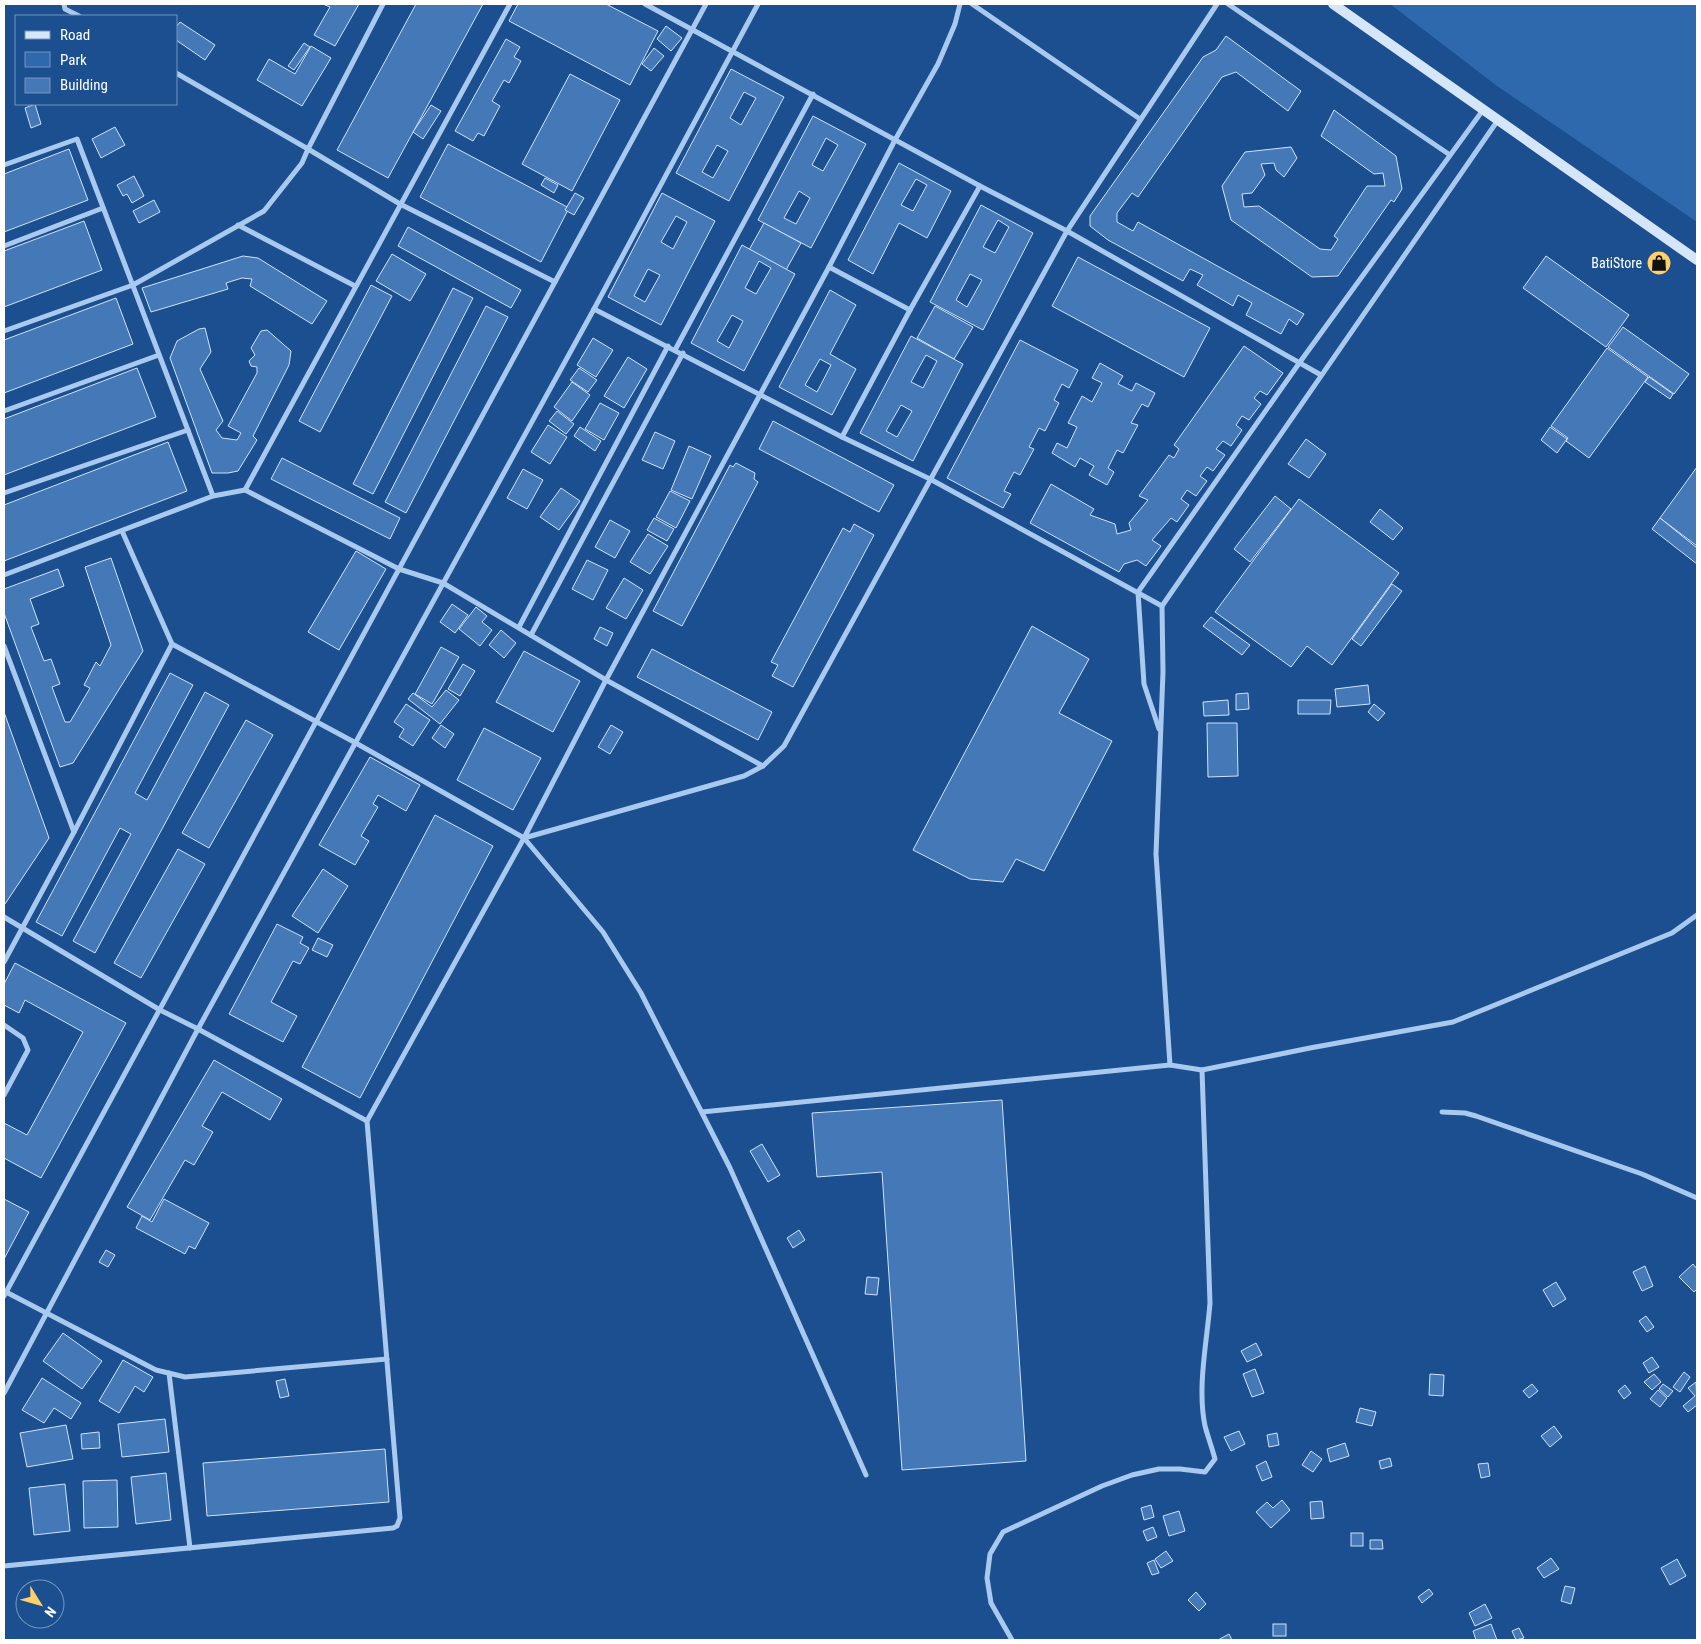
<svg xmlns="http://www.w3.org/2000/svg" width="1701" height="1644" font-family="'Roboto Condensed',sans-serif">
<style>
.green{fill:#2e69ad}
.building{fill:#4478b7;stroke:#cfe3fa;fill-rule:evenodd}
.lines{fill:none;stroke-linecap:round;stroke-linejoin:round}
.street{stroke:#a9c9ee;stroke-width:5}
.secondary{stroke:#d6e6fa;stroke-width:10}
.labels{text-anchor:middle;dominant-baseline:central;stroke-width:4.5;stroke-linejoin:round;paint-order:stroke}
.poi-label{font-size:14px;fill:#fff;stroke:#1b4f8f;text-anchor:end}
</style>
<rect width="100%" height="100%" fill="#1b4f8f"/>
<polygon class="green" points="1390,4 1697,4 1697,222 1497,86"/>
<g class="building">
<polygon points="323,4 359,4 335,46 314,35 330,7"/>
<polygon points="416,4 483,4 388,178 337,150"/>
<polygon points="518,4 606,4 658,31 630,85 509,21"/>
<polygon points="180,22 215,45 205,60 176,40 176,27"/>
<polygon points="666,26 682,38 671,51 657,39"/>
<polygon points="1226,36 1301,91 1288,111 1236,72 1222,77 1138,197 1132,193 1117,213 1117,222 1133,231 1138,222 1304,314 1297,325 1289,319 1281,334 1246,315 1252,303 1238,295 1233,306 1197,285 1203,275 1190,269 1183,281 1108,240 1090,226 1090,216 1203,57 1216,50"/>
<polygon points="506,39 520,47 514,57 521,61 509,83 504,80 492,101 500,106 484,136 478,133 473,141 455,131"/>
<polygon points="304,43 310,47 294,70 288,66"/>
<polygon points="311,46 331,58 302,106 257,80 269,59 295,74"/>
<polygon points="654,48 664,56 651,71 642,64"/>
<path d="M731 69 784 97 729 201 676 173ZM744 92 756 98 741 125 730 118ZM717 145 728 151 713 178 702 172Z"/>
<polygon points="570,74 620,100 572,191 522,164"/>
<polygon points="35,104 41,124 31,128 25,108"/>
<polygon points="431,105 441,111 423,139 413,132"/>
<polygon points="1334,110 1396,156 1402,189 1394,202 1391,200 1338,276 1312,277 1231,220 1222,186 1245,152 1291,147 1297,158 1284,177 1276,170 1274,163 1261,164 1265,175 1252,193 1242,194 1244,207 1259,206 1320,249 1331,250 1338,239 1334,236 1367,186 1385,186 1383,173 1374,174 1321,136"/>
<path d="M813 116 866 144 811 248 758 220ZM826 138 838 145 823 171 812 165ZM799 191 810 198 796 224 784 218Z"/>
<polygon points="115,127 125,145 101,158 92,139"/>
<polygon points="448,144 569,208 541,262 420,197"/>
<polygon points="69,149 88,200 4,232 4,174"/>
<path d="M899 163 951 191 927 238 899 223 873 274 848 260ZM916 179 927 185 913 211 901 205Z"/>
<polygon points="134,176 144,196 132,203 127,194 123,196 117,185"/>
<polygon points="545,178 558,185 554,193 541,185"/>
<polygon points="575,193 584,198 574,215 565,210"/>
<path d="M662 193 715 221 661 325 608 297ZM676 216 687 222 673 249 661 242ZM648 269 660 275 645 302 634 296Z"/>
<polygon points="154,200 160,212 139,223 133,211"/>
<path d="M981 205 1033 233 983 330 930 302ZM998 220 1009 227 995 253 983 247ZM970 274 982 280 967 307 956 300Z"/>
<polygon points="84,221 102,270 4,307 4,251"/>
<polygon points="764,223 801,243 786,270 749,250"/>
<polygon points="408,227 521,290 511,308 398,246"/>
<path d="M742 245 795 274 744 371 691 343ZM759 261 771 268 756 294 745 288ZM732 315 743 321 729 348 717 341Z"/>
<polygon points="392,254 426,274 410,301 376,281"/>
<polygon points="243,256 258,258 327,301 312,324 250,286 252,279 242,278 226,283 228,289 151,312 142,288"/>
<polygon points="1546,256 1629,315 1606,347 1523,288"/>
<polygon points="1078,257 1210,328 1184,377 1052,306"/>
<polygon points="371,285 392,296 320,432 299,421"/>
<polygon points="453,288 473,298 373,494 353,484"/>
<path d="M830 290 856 305 830 354 856 369 832 415 779 387ZM820 359 831 365 817 392 805 385Z"/>
<polygon points="116,298 133,344 4,393 4,340"/>
<polygon points="486,306 508,317 406,513 385,502"/>
<polygon points="935,306 973,327 954,359 917,338"/>
<polygon points="1623,327 1689,374 1674,394 1608,347"/>
<polygon points="205,328 211,352 200,369 223,421 216,430 222,438 237,440 241,433 228,426 257,373 257,367 251,366 249,361 255,355 251,348 261,331 267,330 291,351 289,365 253,436 257,440 238,471 228,473 212,473 170,358 177,341 199,329"/>
<path d="M911 336 963 364 913 461 860 433ZM926 355 937 361 923 388 911 382ZM901 405 912 411 897 437 886 431Z"/>
<polygon points="593,338 613,350 596,377 577,365"/>
<polygon points="1020,340 1078,370 1069,388 1062,384 1054,400 1059,403 1045,431 1039,428 1029,447 1034,449 1020,475 1014,472 1004,491 1011,494 1003,508 947,478"/>
<polygon points="1244,346 1283,373 1267,395 1260,391 1254,398 1261,404 1249,420 1242,416 1236,425 1242,430 1231,446 1223,441 1216,449 1225,455 1213,471 1207,467 1200,476 1207,481 1196,496 1187,490 1181,499 1189,505 1177,522 1171,518 1152,540 1161,546 1146,566 1137,560 1124,564 1119,572 1030,523 1051,484 1094,509 1090,515 1115,524 1117,534 1131,530 1129,523 1148,500 1139,496 1169,455 1174,458 1179,449 1174,445"/>
<polygon points="1607,348 1648,377 1589,458 1566,441 1568,438 1551,426"/>
<polygon points="628,357 647,369 624,408 604,396"/>
<polygon points="1100,363 1123,376 1118,384 1132,391 1136,383 1155,393 1148,407 1142,404 1131,423 1138,425 1123,453 1117,450 1108,468 1114,472 1107,485 1089,475 1094,466 1080,458 1075,467 1052,453 1057,443 1067,448 1077,427 1068,423 1082,396 1092,402 1102,383 1092,378"/>
<polygon points="137,368 156,417 4,475 4,419"/>
<polygon points="579,368 597,380 588,392 570,380"/>
<polygon points="1649,377 1673,394 1670,399 1645,382"/>
<polygon points="572,382 590,395 572,421 554,407"/>
<polygon points="600,403 619,413 604,440 585,429"/>
<polygon points="557,411 574,424 566,434 549,421"/>
<polygon points="773,421 894,485 879,512 759,449"/>
<polygon points="548,425 567,437 550,464 531,452"/>
<polygon points="580,427 601,441 595,451 574,436"/>
<polygon points="1550,427 1567,439 1557,453 1541,440"/>
<polygon points="655,432 675,441 663,469 642,460"/>
<polygon points="1306,439 1326,454 1309,478 1288,464"/>
<polygon points="168,442 187,491 4,561 4,505"/>
<polygon points="689,446 711,456 692,499 671,490"/>
<polygon points="282,458 400,518 390,539 271,479"/>
<polygon points="736,463 755,473 754,479 758,482 682,626 653,611 730,465 733,467"/>
<polygon points="1697,467 1697,546 1660,518"/>
<polygon points="523,469 543,480 527,509 507,498"/>
<polygon points="561,488 580,501 559,530 540,517"/>
<polygon points="670,491 690,501 676,528 656,517"/>
<polygon points="1275,496 1291,509 1250,562 1234,549"/>
<polygon points="1299,499 1399,573 1332,665 1307,646 1291,667 1215,612"/>
<polygon points="1380,509 1403,528 1393,540 1370,522"/>
<polygon points="654,518 674,529 667,541 647,530"/>
<polygon points="1660,518 1697,548 1697,564 1652,529"/>
<polygon points="610,520 630,531 615,558 595,547"/>
<polygon points="854,524 874,535 793,687 772,676 778,665 771,662 843,528 850,532"/>
<polygon points="648,534 668,546 650,574 630,562"/>
<polygon points="356,551 386,569 339,650 308,632"/>
<polygon points="111,558 143,651 73,763 60,767 4,613 4,589 58,569 64,586 30,599 39,624 31,627 44,661 51,659 60,684 52,687 65,722 70,722 90,688 84,685 96,662 100,666 111,645 85,567"/>
<polygon points="587,560 608,570 593,600 572,589"/>
<polygon points="624,578 643,590 626,619 606,608"/>
<polygon points="1392,584 1402,591 1361,646 1352,639"/>
<polygon points="452,604 468,615 455,633 440,622"/>
<polygon points="476,607 487,616 482,622 492,630 480,646 459,629"/>
<polygon points="1211,617 1250,645 1242,655 1203,626"/>
<polygon points="1032,626 1089,659 1059,713 1112,741 1044,871 1016,859 1003,882 970,879 913,850"/>
<polygon points="600,627 613,633 607,646 594,639"/>
<polygon points="501,630 516,643 504,658 489,645"/>
<polygon points="441,647 459,657 432,704 415,694"/>
<polygon points="652,649 772,712 758,740 637,677"/>
<polygon points="524,651 580,681 553,732 496,702"/>
<polygon points="463,664 475,671 460,696 448,689"/>
<polygon points="170,673 193,685 135,793 147,800 205,692 229,705 95,953 73,941 131,834 120,828 62,936 36,922"/>
<polygon points="1368,685 1370,704 1337,707 1335,689"/>
<polygon points="446,690 459,700 440,724 408,699 413,693 432,707"/>
<polygon points="1248,693 1249,709 1236,710 1236,694"/>
<polygon points="1228,700 1229,715 1204,716 1203,702"/>
<polygon points="1298,700 1331,700 1330,714 1298,714"/>
<polygon points="406,704 430,720 413,746 399,737 404,729 394,722"/>
<polygon points="1374,704 1385,713 1378,721 1368,712"/>
<polygon points="4,712 49,838 5,904 4,903"/>
<polygon points="246,720 273,735 209,848 182,833"/>
<polygon points="1207,723 1237,723 1238,776 1208,777"/>
<polygon points="441,725 454,734 445,748 432,738"/>
<polygon points="611,725 623,732 610,754 598,747"/>
<polygon points="484,728 541,758 513,810 457,780"/>
<polygon points="370,757 420,785 406,811 378,795 373,804 378,807 361,836 369,841 355,865 319,845"/>
<polygon points="435,815 493,846 360,1098 302,1067"/>
<polygon points="178,849 205,864 141,978 114,963"/>
<polygon points="323,869 348,886 318,933 292,916"/>
<polygon points="277,924 303,937 300,943 309,948 300,964 293,961 271,1002 297,1016 283,1042 229,1014"/>
<polygon points="318,938 333,945 327,957 312,950"/>
<polygon points="15,963 126,1023 41,1178 4,1158 4,1123 27,1135 83,1032 25,1000 19,1013 4,1005 4,984"/>
<polygon points="214,1060 282,1099 270,1120 222,1092 202,1126 213,1132 194,1165 185,1160 150,1220 127,1207"/>
<polygon points="1002,1100 1026,1461 902,1470 882,1172 817,1177 812,1113"/>
<polygon points="762,1144 780,1175 768,1182 750,1151"/>
<polygon points="4,1199 29,1212 4,1259"/>
<polygon points="164,1199 209,1223 195,1249 189,1246 185,1254 136,1228 142,1216 152,1222"/>
<polygon points="799,1230 805,1240 793,1248 787,1238"/>
<polygon points="106,1250 115,1255 108,1267 99,1262"/>
<polygon points="1693,1264 1697,1269 1697,1289 1694,1292 1679,1277"/>
<polygon points="1645,1266 1653,1286 1642,1291 1633,1272"/>
<polygon points="867,1277 879,1278 877,1295 865,1294"/>
<polygon points="1556,1282 1566,1299 1553,1307 1543,1290"/>
<polygon points="1646,1316 1654,1327 1647,1332 1639,1321"/>
<polygon points="63,1333 102,1361 82,1389 43,1361"/>
<polygon points="1256,1343 1262,1355 1247,1362 1241,1351"/>
<polygon points="1652,1357 1659,1367 1649,1373 1643,1363"/>
<polygon points="123,1360 153,1377 144,1392 135,1386 119,1413 99,1401"/>
<polygon points="1255,1369 1264,1393 1252,1397 1243,1374"/>
<polygon points="1684,1372 1690,1377 1680,1392 1673,1387"/>
<polygon points="1430,1374 1444,1375 1443,1396 1429,1395"/>
<polygon points="1654,1374 1661,1382 1652,1390 1644,1382"/>
<polygon points="42,1378 81,1403 71,1419 54,1408 44,1423 22,1410"/>
<polygon points="285,1379 289,1396 280,1398 276,1381"/>
<polygon points="1696,1382 1697,1405 1688,1412 1683,1406 1695,1396 1688,1388"/>
<polygon points="1532,1384 1538,1391 1529,1398 1523,1391"/>
<polygon points="1663,1384 1673,1391 1668,1397 1659,1389"/>
<polygon points="1625,1385 1631,1393 1624,1399 1618,1391"/>
<polygon points="1658,1390 1667,1398 1660,1407 1650,1399"/>
<polygon points="1360,1408 1376,1412 1372,1426 1356,1422"/>
<polygon points="165,1419 169,1452 122,1457 118,1424"/>
<polygon points="66,1425 73,1459 27,1467 20,1433"/>
<polygon points="1554,1426 1562,1437 1550,1447 1541,1436"/>
<polygon points="1239,1431 1245,1444 1231,1451 1224,1437"/>
<polygon points="99,1432 100,1448 82,1449 81,1434"/>
<polygon points="1277,1433 1279,1445 1269,1447 1267,1435"/>
<polygon points="1345,1443 1349,1456 1330,1462 1327,1449"/>
<polygon points="385,1449 389,1502 207,1516 203,1463"/>
<polygon points="1311,1451 1322,1459 1313,1472 1302,1465"/>
<polygon points="1390,1458 1392,1466 1381,1469 1379,1461"/>
<polygon points="1266,1461 1272,1477 1262,1481 1256,1466"/>
<polygon points="1488,1463 1490,1476 1481,1478 1478,1464"/>
<polygon points="166,1473 171,1520 136,1524 131,1477"/>
<polygon points="117,1480 118,1527 84,1528 83,1481"/>
<polygon points="65,1484 70,1531 34,1535 29,1488"/>
<polygon points="1282,1500 1290,1510 1271,1528 1256,1512 1267,1502 1273,1508"/>
<polygon points="1322,1501 1324,1518 1311,1519 1310,1502"/>
<polygon points="1151,1505 1154,1517 1144,1520 1141,1508"/>
<polygon points="1179,1511 1185,1531 1169,1536 1163,1516"/>
<polygon points="1153,1527 1157,1537 1147,1541 1143,1531"/>
<rect x="1351" y="1533" width="12" height="13"/>
<polygon points="1370,1540 1382,1540 1383,1549 1370,1549"/>
<polygon points="1166,1551 1173,1561 1161,1568 1155,1559"/>
<polygon points="1551,1558 1559,1569 1544,1578 1537,1568"/>
<polygon points="1677,1559 1686,1576 1670,1585 1661,1568"/>
<polygon points="1154,1560 1159,1573 1152,1575 1147,1563"/>
<polygon points="1565,1586 1575,1588 1571,1604 1561,1601"/>
<polygon points="1429,1589 1433,1594 1422,1603 1418,1597"/>
<polygon points="1196,1592 1206,1604 1199,1611 1188,1600"/>
<polygon points="1485,1604 1492,1618 1475,1626 1469,1613"/>
<rect x="1273" y="1624" width="13" height="12"/>
<polygon points="1491,1624 1497,1640 1476,1640 1473,1631"/>
<polygon points="1519,1628 1524,1638 1516,1640 1512,1631"/>
<polygon points="1229,1634 1232,1640 1218,1640"/>
</g>
<g class="lines">
<g class="street">
<polyline points="64,4 65,9 79,16"/>
<polyline points="383,4 308,149 400,204 555,282"/>
<polyline points="645,4 980,186 1067,231 1321,375"/>
<polyline points="972,4 1140,119"/>
<polyline points="1228,4 1450,155"/>
<polyline points="4,165 77,139 213,496 4,575"/>
<polyline points="238,225 355,286"/>
<polyline points="4,246 103,208"/>
<polyline points="829,267 910,310"/>
<polyline points="594,309 842,437 930,479 1162,606"/>
<polyline points="4,331 133,285 264,211 302,163 308,149 176,73"/>
<polyline points="675,350 813,94"/>
<polyline points="4,411 159,355"/>
<polyline points="842,437 910,310 980,186"/>
<polyline points="245,490 399,569 443,583 606,680 763,766"/>
<polyline points="4,493 188,430"/>
<polyline points="213,496 245,490 510,4"/>
<polyline points="122,531 172,644 354,742 524,838 603,932 641,993 730,1168 866,1475"/>
<polyline points="519,627 668,346"/>
<polyline points="531,635 683,353"/>
<polyline points="4,646 74,832"/>
<polyline points="1159,729 1144,684 1138,592 1300,362 1483,110"/>
<polyline points="524,838 744,776 763,766 784,746 1067,231 1217,4"/>
<polyline points="4,917 160,1010 198,1029 367,1121"/>
<polyline points="4,962 74,832 172,644"/>
<polyline points="4,1025 23,1038 28,1050 4,1095"/>
<polyline points="1170,1065 1202,1070 1310,1048 1453,1022 1672,933 1697,915"/>
<polyline points="702,1112 1170,1065 1156,854 1163,672 1162,606 1498,120"/>
<polyline points="1442,1112 1465,1113 1476,1116 1642,1174 1697,1198"/>
<polyline points="6,1292 156,1370 185,1377 387,1359"/>
<polyline points="4,1296 706,4"/>
<polyline points="169,1373 190,1548"/>
<polyline points="4,1393 198,1029 594,309 758,4"/>
<polyline points="4,1566 393,1528 397,1526 400,1518 367,1121 524,838 606,680 829,267 895,140 938,64 955,24 960,4"/>
<path d="M1012 1640 991 1603 987 1578 990 1554 1003 1532 1102 1486 1132 1475 1159 1469H1180L1205 1472 1215 1459C1212 1448 1208 1437 1205 1426 1197 1387 1207 1342 1210 1303L1202 1070"/>
</g>
<polyline class="secondary" points="1333,4 1697,260"/>
</g>
<defs>
<symbol id="shop-disc" viewBox="-11 -11 22 22"><circle r="9.5" fill="#ffd166" stroke="#1b4f8f"/><path d="M-5-2.5h2.3a2.7 3.5 0 0 1 5.4 0H5L5.5 6h-11ZM-1.5-2.5h3a1.5 2.3 0 0 0-3 0Z" fill="#111"/></symbol>
</defs>
<g fill-rule="evenodd">
<use href="#shop-disc" x="1645" y="249" width="28" height="28"/>
</g>
<g class="labels">
<g class="poi-label">
<text x="1642" y="263">BatiStore</text>
</g>
</g>
<rect width="1701" height="1644" fill="none" stroke="#ffffff" stroke-width="10"/>
<rect x="15" y="15" width="162" height="90" fill="#1b4f8f" stroke="#7695bc"/>
<rect x="25" y="31" width="25" height="8" fill="#d6e6fa" stroke="#7695bc"/>
<text x="60" y="40" font-size="15" fill="#ffffff">Road</text>
<rect x="25" y="52" width="25" height="15" fill="#2e69ad" stroke="#7695bc"/>
<text x="60" y="65" font-size="15" fill="#ffffff">Park</text>
<rect x="25" y="78" width="25" height="15" fill="#4478b7" stroke="#7695bc"/>
<text x="60" y="90" font-size="15" fill="#ffffff">Building</text>
<g transform="translate(40 1604) rotate(127)"><circle r="24" fill="#1b4f8f" stroke="#7695bc"/>
<path d="M0-4L9 19L0 12L-9 19Z" fill="#ffd166"/>
<text y="-8" font-size="14" font-weight="bold" text-anchor="middle" fill="#ffffff">N</text>
</g>
</svg>
